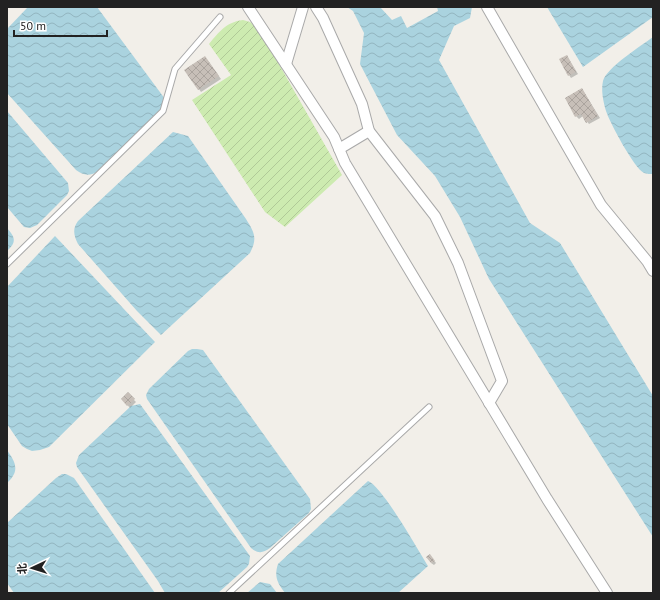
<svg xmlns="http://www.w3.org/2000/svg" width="660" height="600" font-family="'PT Sans','Noto Sans SC',sans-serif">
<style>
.garden{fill:url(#garden-furrows)}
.water{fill:url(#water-waves)}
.shadow{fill:#0003}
.building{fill:url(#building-cross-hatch)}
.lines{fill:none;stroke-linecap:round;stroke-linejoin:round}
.lane-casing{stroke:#a9a9a9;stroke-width:7}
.street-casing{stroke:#a9a9a9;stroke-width:12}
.lane{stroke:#fff;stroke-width:5}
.street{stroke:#fff;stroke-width:10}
</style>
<defs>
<pattern id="garden-furrows" width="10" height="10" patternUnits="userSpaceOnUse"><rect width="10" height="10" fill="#cdebb0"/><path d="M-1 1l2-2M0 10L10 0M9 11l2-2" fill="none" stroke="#b0c997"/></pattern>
<pattern id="water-waves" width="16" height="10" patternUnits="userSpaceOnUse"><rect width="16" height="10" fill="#aad3df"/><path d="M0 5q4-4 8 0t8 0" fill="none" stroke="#92b5bf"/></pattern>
<pattern id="building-cross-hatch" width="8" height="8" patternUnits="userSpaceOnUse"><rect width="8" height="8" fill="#c7bfb8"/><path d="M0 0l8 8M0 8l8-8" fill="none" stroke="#aba49e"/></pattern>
</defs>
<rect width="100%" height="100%" fill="#f2efe9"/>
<path class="garden" d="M243 20 250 22 259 29 342 175 285 227 265 212 192 100 231 75 209 44C219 32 226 22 243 20Z"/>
<g class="water">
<path d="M28 7H97L168 103 162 116 99 171C90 176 84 176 76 170L7 93V29Z"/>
<polygon points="347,7 380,7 392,20 401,16 407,28 438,11 437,7 472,7 470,18 454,26 439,60 530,223 560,243 653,396 653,537 489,279 460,217 435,176 397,135 360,64 364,33 353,11"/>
<polygon points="547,7 653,7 653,17 583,67"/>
<path d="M653 37V174C650 174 647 174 644 173 634 168 610 123 606 111 603 101 601 90 603 81 606 68 641 46 653 37Z"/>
<polygon points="7,111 68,183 69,191 67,195 37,225 30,228 24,227 7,207"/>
<path d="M173 132 188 136 246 219C254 232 258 238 250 253L161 335 137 311 78 244C74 236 72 229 78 221Z"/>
<path d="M7 228C15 237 17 242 7 251Z"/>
<polygon points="55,236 155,342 49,447 40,450 32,451 27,449 22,446 7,424 7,287"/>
<path d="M192 349H197L203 350 310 499 311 509 309 513 270 548C263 553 258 554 251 548L147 399 146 395 149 389 188 351Z"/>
<polygon points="140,404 250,556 249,564 247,567 218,593 165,593 158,581 77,467 76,463 79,455 131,406"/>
<path d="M7 450C16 463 20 471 7 483Z"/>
<polygon points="62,474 66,474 74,478 155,593 14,593 7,583 7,523 56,478"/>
<path d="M368 481C382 486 418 550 428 566L398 593H285C277 583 274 576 278 564Z"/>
<polygon points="260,582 270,584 277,593 247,593"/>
</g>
<g class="shadow">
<polygon points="567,56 578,74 571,78 569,75"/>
<polygon points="205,57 221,79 201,92 186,70"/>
<polygon points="582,89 600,118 589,124 583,116 579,119 576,116"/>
<polygon points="128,394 136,402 130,408 122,399"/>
<polygon points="432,558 436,563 434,565 431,563"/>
</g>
<g class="building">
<polygon points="567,55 576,72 568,76 559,59"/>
<polygon points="205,56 219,76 198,90 184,70"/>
<polygon points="582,88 598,116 586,123 581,114 575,117 565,98"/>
<polygon points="128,392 135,399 127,406 121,399"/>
<polygon points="430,554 435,561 431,563 426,557"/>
</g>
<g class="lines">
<defs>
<g id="lane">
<polyline points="7,264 163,111 175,69 220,17"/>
<polyline points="229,593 429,407"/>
</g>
<g id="street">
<polyline points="248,7 334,137 345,163 547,499 607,593"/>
<polyline points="316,7 323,18 362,104 369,131 435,216 458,263 502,381 489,403"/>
<polyline points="487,7 601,205 647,261 653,271"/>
<polyline points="286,64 303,7"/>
<polyline points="339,149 369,131"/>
</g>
</defs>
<use href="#lane" class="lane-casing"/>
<use href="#street" class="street-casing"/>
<use href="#lane" class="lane"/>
<use href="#street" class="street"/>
</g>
<rect width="660" height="600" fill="none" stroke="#222222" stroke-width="16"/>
<g transform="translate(32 568) rotate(266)" stroke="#ffffff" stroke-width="3" paint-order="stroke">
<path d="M0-3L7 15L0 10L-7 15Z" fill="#222222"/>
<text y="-6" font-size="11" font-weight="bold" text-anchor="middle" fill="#222222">北</text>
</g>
<path d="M14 30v6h93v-6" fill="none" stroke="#222222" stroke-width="2"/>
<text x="20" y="30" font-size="12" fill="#222222" stroke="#ffffff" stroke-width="3" paint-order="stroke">50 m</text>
</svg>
